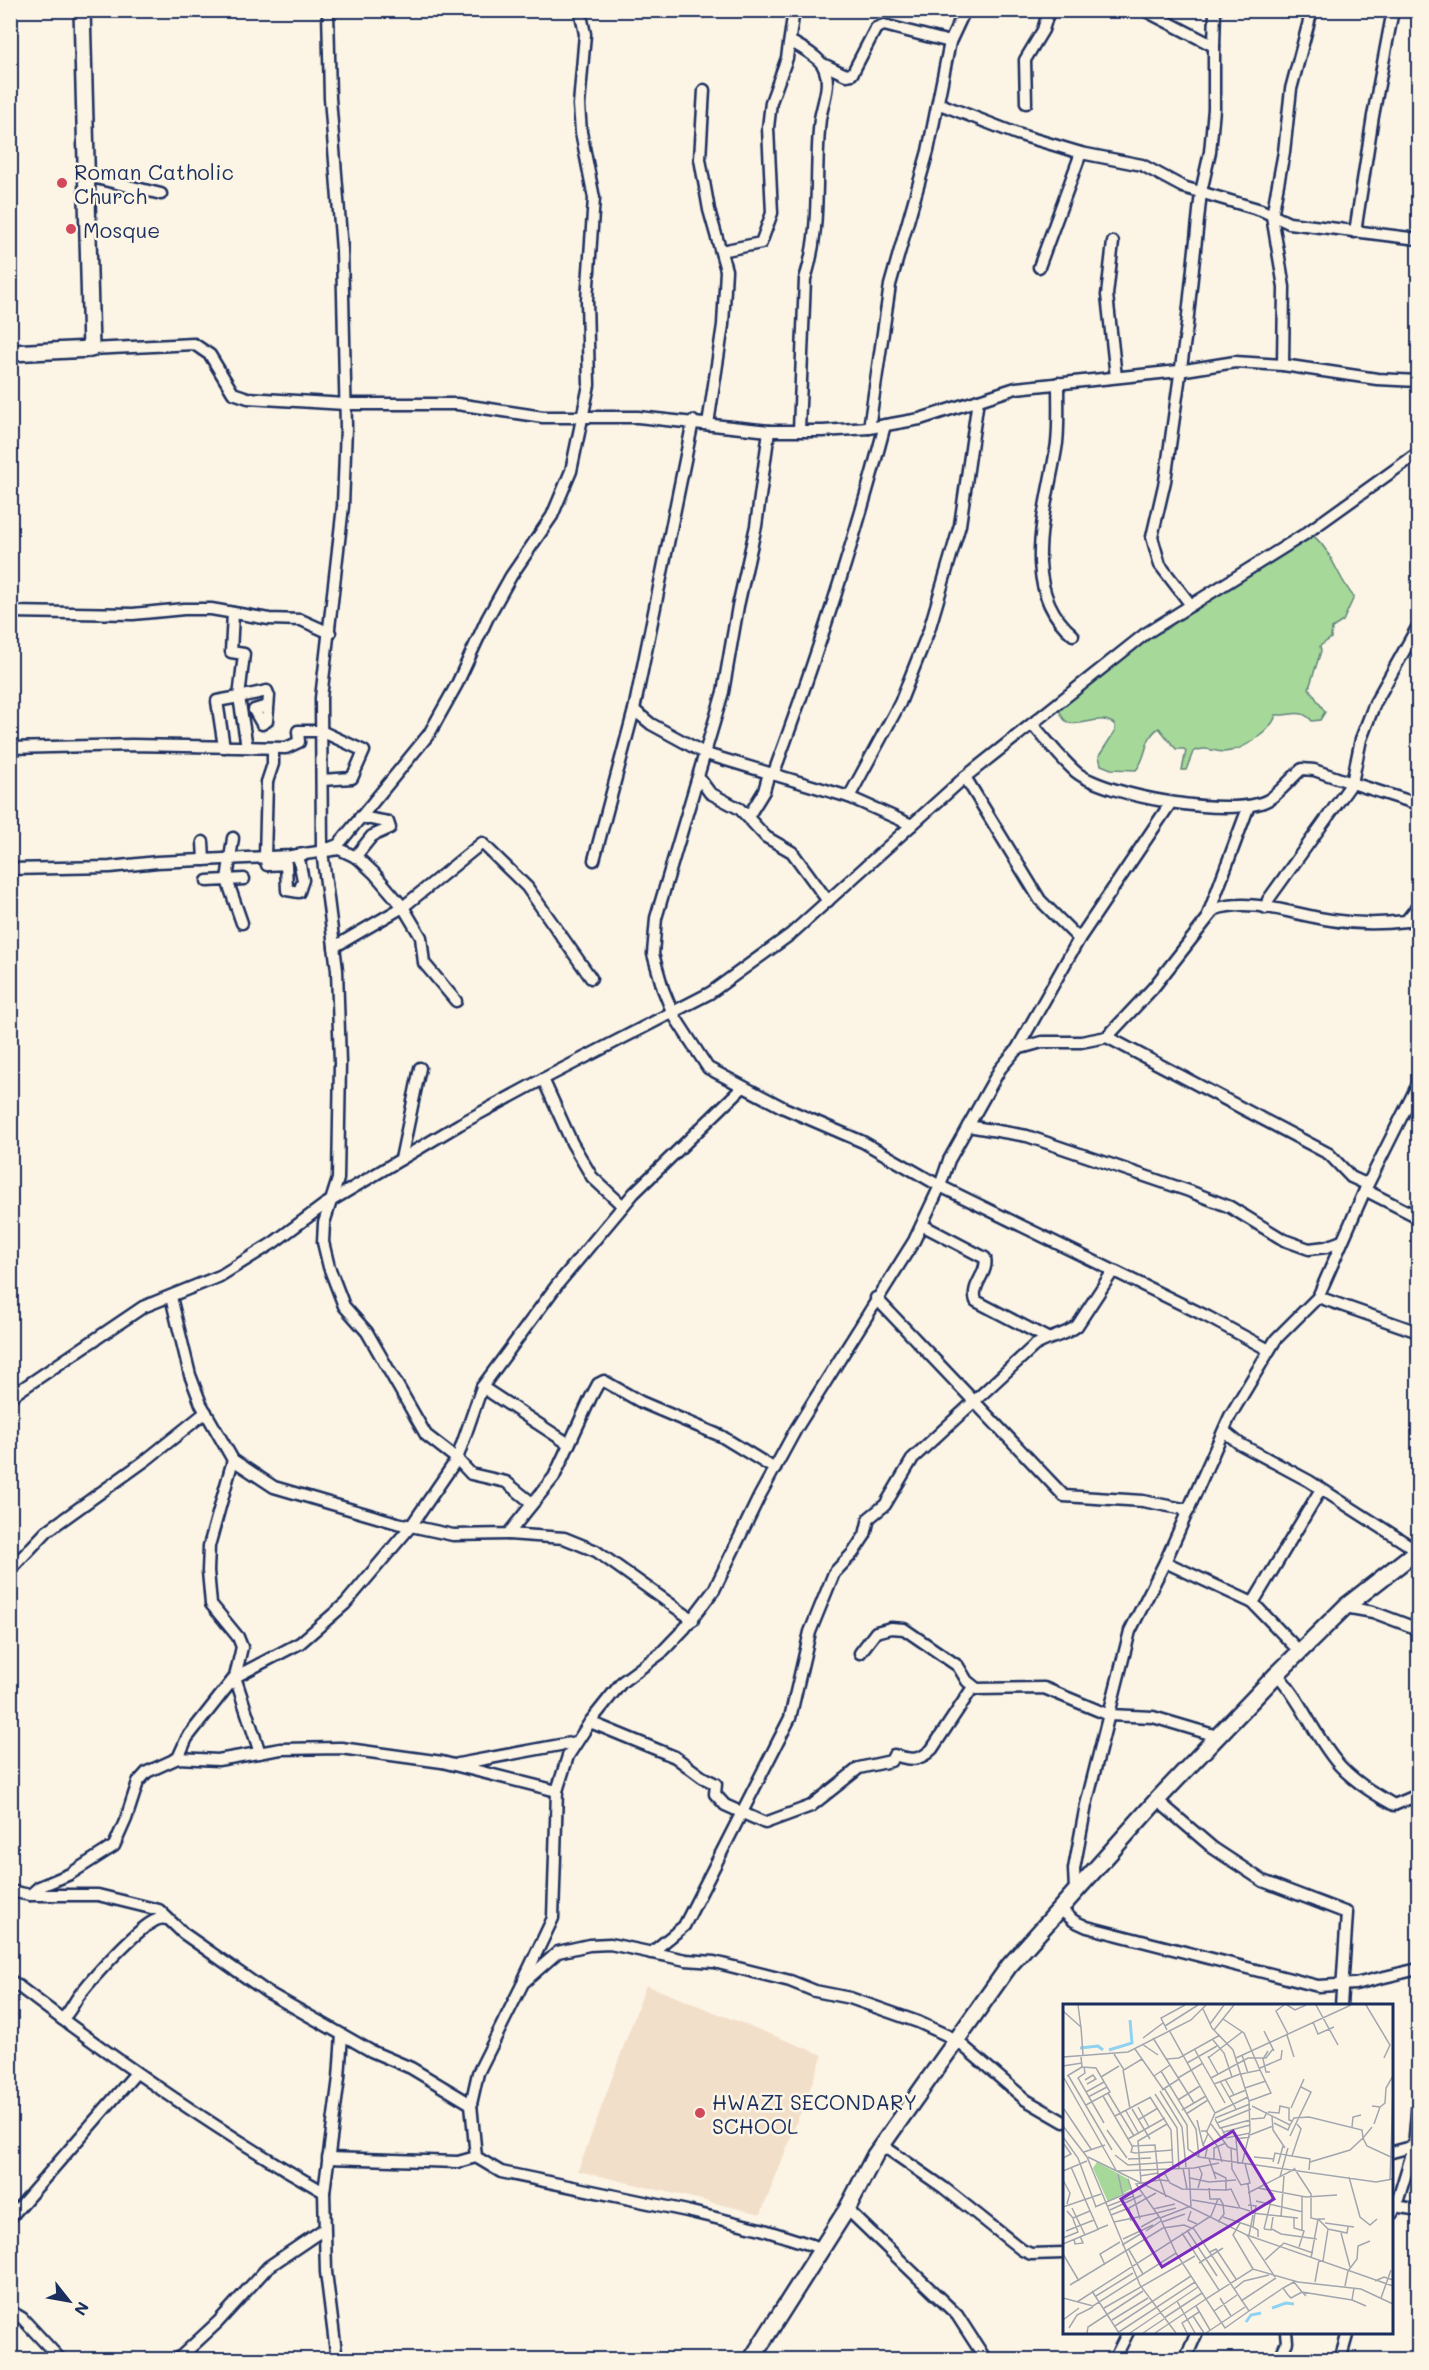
<svg xmlns="http://www.w3.org/2000/svg" width="1429" height="2370" font-family="Mali,sans-serif">
<style>
.built{fill:#f2dfca}
.green{fill:#a6d899;stroke:#60847c;stroke-width:1.5}
.lines{fill:none;stroke-linecap:round;stroke-linejoin:round}
.street-casing{stroke:#1b2f5e;stroke-width:15}
.secondary-casing{stroke:#1b2f5e;stroke-width:20}
.street{stroke:#fcf5e5;stroke-width:10}
.secondary{stroke:#fcf5e5;stroke-width:15}
.poi-dot{fill:#d1495b;stroke:#fcf5e5;stroke-width:2}
.labels{text-anchor:middle;dominant-baseline:central;stroke-width:5;stroke-linejoin:round;paint-order:stroke}
.poi-label{font-size:21px;fill:#1b2f5e;stroke:#fcf5e5;text-anchor:start}
.inset-river{fill:none;stroke:#8fd2f1;stroke-width:3}
.inset-road{fill:none;stroke:#a2a6af;stroke-width:1.5}
.view{fill:#7b2cbf;fill-opacity:0.15;stroke:#7b2cbf;stroke-width:3}
.inset-edge{fill:none;stroke:#1b2f5e;stroke-width:3}
</style>
<rect width="100%" height="100%" fill="#fcf5e5"/>
<filter id="ink" filterUnits="userSpaceOnUse"><feTurbulence type="fractalNoise" baseFrequency=".0167" numOctaves="2"/><feDisplacementMap in="SourceGraphic" scale="12" xChannelSelector="R" yChannelSelector="G"/><feConvolveMatrix kernelMatrix="1 2 1 2 8 2 1 2 1" color-interpolation-filters="sRGB"/></filter>
<g filter="url(#ink)">
<polygon class="built" points="646,1985 823,2055 761,2214 578,2171"/>
<path class="green" d="M1308 532C1331 546 1337 578 1354 597L1343 621 1332 628 1331 638 1320 646 1321 651 1309 688 1325 712 1320 720 1312 721C1301 708 1291 716 1276 715 1271 732 1242 751 1224 752 1212 752 1206 745 1193 752L1186 770H1182L1186 751 1184 749H1176L1159 728C1143 738 1148 757 1136 770L1111 769 1101 765 1099 756 1115 731V725C1096 707 1064 745 1058 703L1145 634Z"/>
<g class="lines">
<defs>
<g id="street">
<polyline points="328,10 330,98 342,250 346,427 343,506 321,698 322,851 337,970 340,1063 338,1179 324,1223 323,1242 329,1267 344,1306 367,1332 426,1435 457,1459 471,1474 506,1482 532,1503"/>
<polyline points="704,10 704,11"/>
<polyline points="1144,10 1214,46 1214,109 1210,152 1201,192 1187,325 1165,481 1152,537 1160,565 1191,605"/>
<path d="M790 41C800 47 818 56 823 66 832 83 823 101 820 119 814 172 822 228 805 279L799 430"/>
<polyline points="1214,46 1215,10"/>
<polyline points="823,64 846,75 852,74 876,28 884,25 950,42"/>
<polyline points="704,90 700,159 709,210 726,270 723,325 708,424"/>
<polyline points="1026,103 1025,60 1043,30 1049,10"/>
<polyline points="940,104 1017,134 1081,153 1142,165 1183,187 1261,210 1289,223 1418,239"/>
<polyline points="88,176 161,194"/>
<polyline points="1355,232 1373,116 1393,10"/>
<polyline points="1113,242 1107,295 1116,377"/>
<polyline points="721,251 761,243 772,213 768,128 771,102 787,58 794,10"/>
<polyline points="1039,267 1081,153"/>
<polyline points="91,349 194,344 210,355 233,393 248,398 345,404 457,404 543,417 638,417 769,431 823,431 869,428 920,419 1016,388 1179,371 1235,362 1283,365 1377,379 1418,381"/>
<polyline points="1283,365 1284,287 1272,216 1284,152 1291,89 1312,10"/>
<path d="M1058 383C1058 403 1059 424 1057 443 1048 505 1016 587 1073 635"/>
<polyline points="869,428 890,285 928,151 950,42 965,10"/>
<polyline points="769,431 756,526 738,606 723,692 656,918 653,954 663,989 673,1014 708,1068 784,1108 863,1142 940,1186 1208,1317 1269,1350"/>
<polyline points="10,612 133,614 184,609 211,609 269,619 301,620 330,633"/>
<polyline points="1418,626 1375,703 1361,739 1352,783 1418,804"/>
<polyline points="634,710 651,724 706,754 849,797 912,825"/>
<path d="M1032 724C1046 739 1060 758 1076 772 1105 796 1234 819 1268 800 1280 793 1291 778 1302 769L1314 770 1352 783 1268 900 1266 908"/>
<polyline points="224,747 217,701 239,697 244,654 231,652 233,613"/>
<polyline points="247,747 239,697 267,691 269,696 267,721 262,724 254,710 267,706"/>
<polyline points="10,748 132,745 286,748 299,742 298,731 321,731 364,751 352,778 322,780"/>
<polyline points="273,748 273,764 267,782 265,857 267,865 286,864 287,890 299,892 303,880 298,855"/>
<path d="M773 775C816 659 854 544 885 425"/>
<polyline points="965,777 1040,900 1079,939"/>
<polyline points="699,778 710,793 740,809 766,837 792,852 828,901"/>
<polyline points="849,797 900,703 929,630 960,525 978,400"/>
<polyline points="748,817 764,791 769,773"/>
<polyline points="233,838 227,880 244,879"/>
<polyline points="203,842 204,860"/>
<polyline points="322,851 338,845 429,734 457,684 487,619 511,576 552,516 571,471 589,385 587,300 594,198 581,132 579,105 585,34 580,10"/>
<polyline points="355,857 372,836 390,828 388,822 360,817"/>
<polyline points="594,860 634,710 693,421"/>
<polyline points="10,869 110,867 157,862 291,856 339,849 358,858 374,873 403,907 421,937 424,963 456,1001"/>
<polyline points="207,881 227,880 242,923"/>
<polyline points="1208,915 1248,808"/>
<polyline points="334,947 403,907 482,843 527,887 591,978"/>
<polyline points="1107,1037 1329,1154 1351,1177 1364,1183 1369,1181"/>
<polyline points="1017,1049 1079,939 1170,804"/>
<polyline points="543,1079 572,1143 592,1177 623,1206"/>
<polyline points="968,1126 1027,1136 1189,1191 1230,1207 1284,1240 1309,1249 1326,1247 1342,1241"/>
<polyline points="401,1159 420,1068"/>
<polyline points="1365,1190 1418,1217"/>
<path d="M922 1225 985 1258C989 1273 970 1285 976 1301L1047 1338"/>
<polyline points="171,1297 190,1375 201,1404 233,1460 274,1487 397,1523 453,1535 508,1534 554,1477 591,1397 598,1384 604,1381 641,1402 721,1436 775,1469"/>
<polyline points="1318,1297 1418,1332"/>
<polyline points="876,1298 1064,1496 1143,1501 1189,1510"/>
<polyline points="482,1387 569,1444"/>
<polyline points="10,1397 143,1307 220,1276 273,1243 324,1205 460,1124 543,1079 710,993 791,934 965,777 1145,634 1305,534 1418,453"/>
<polyline points="1224,1431 1240,1444 1309,1481 1418,1551"/>
<polyline points="233,1460 209,1546 208,1571 211,1604 238,1637 242,1647 235,1677 260,1753"/>
<polyline points="508,1534 564,1538 596,1551 693,1620"/>
<polyline points="1165,1562 1253,1603"/>
<polyline points="10,1570 47,1531 146,1460 206,1412"/>
<polyline points="1345,1607 1373,1612 1418,1629"/>
<polyline points="1300,1652 1253,1603 1321,1489"/>
<polyline points="860,1653 876,1632 891,1628 904,1629 958,1666 967,1681 977,1689 1044,1688 1109,1715 1153,1717 1217,1736"/>
<path d="M1277 1674C1301 1700 1313 1733 1335 1760 1350 1779 1373 1793 1394 1805L1418 1795"/>
<path d="M590 1722 622 1682 661 1653 685 1628 714 1590 759 1497 796 1429 914 1241 940 1186 949 1160 1000 1069 1017 1049 1042 1042H1081L1107 1037 1153 988 1215 909C1252 897 1294 915 1331 920 1356 924 1381 924 1406 921L1418 906"/>
<polyline points="178,1758 187,1738 235,1677 300,1643 345,1604 411,1526 457,1459 482,1387 557,1285 634,1193 743,1087"/>
<polyline points="458,1764 576,1742"/>
<polyline points="1157,1800 1213,1848 1263,1881 1347,1913 1341,2006"/>
<polyline points="1075,1890 1074,1869 1086,1805 1130,1631 1165,1562 1230,1416 1276,1339 1318,1297 1365,1190 1418,1084"/>
<polyline points="10,1891 30,1895 98,1895 159,1910 183,1933 267,1992 371,2051 411,2068 471,2104"/>
<path d="M30 1895 39 1887 70 1874 114 1846 126 1819 138 1782 147 1772 178 1758 218 1760 281 1749 341 1748 442 1762 557 1791 568 1756 590 1722 675 1757 702 1777 716 1784 715 1794 725 1805 765 1823 811 1806 859 1768 891 1761 894 1755C910 1760 919 1762 932 1749L973 1687"/>
<polyline points="1060,1909 1074,1921 1087,1927 1318,1986 1355,1984 1418,1969"/>
<path d="M651 1953 684 1926 790 1718 810 1632 834 1573 853 1553 865 1535 869 1518 885 1505 913 1458 1034 1346C1048 1337 1064 1336 1077 1326L1113 1271"/>
<polyline points="524,1979 553,1918 557,1791"/>
<path d="M10 1980 62 2019C70 2013 74 2001 81 1993 95 1975 135 1931 154 1921 159 1918 162 1918 167 1919"/>
<path d="M62 2019C146 2081 233 2140 324 2192"/>
<polyline points="882,2145 944,2188 1022,2250 1031,2254 1064,2253"/>
<polyline points="1392,2152 1418,2145"/>
<polyline points="328,2158 458,2162 476,2157"/>
<polyline points="1396,2206 1414,2147 1418,2100"/>
<polyline points="847,2209 957,2315 986,2360"/>
<polyline points="1392,2214 1396,2206 1418,2210"/>
<polyline points="10,2218 136,2073"/>
<polyline points="821,2248 761,2229 687,2211 501,2172 476,2157 471,2104 478,2073 523,1983 558,1952 589,1945 610,1944 686,1960 714,1962 790,1981 815,1991 850,1998 918,2022 955,2039 1026,2100 1064,2122"/>
<polyline points="10,2311 22,2318 61,2360"/>
<polyline points="177,2360 218,2322 268,2267 324,2229"/>
<polyline points="337,2360 326,2272 324,2192 339,2078 342,2035"/>
<polyline points="1114,2360 1128,2332"/>
<polyline points="1185,2360 1197,2332"/>
<polyline points="1279,2360 1287,2342 1286,2332"/>
<polyline points="1340,2360 1348,2332"/>
</g>
<g id="secondary">
<polyline points="10,353 91,349 82,10"/>
<polyline points="751,2360 847,2209 875,2155 1009,1966 1157,1800 1277,1674 1345,1607 1418,1550"/>
</g>
</defs>
<use href="#street" class="street-casing"/>
<use href="#secondary" class="secondary-casing"/>
<use href="#street" class="street"/>
<use href="#secondary" class="secondary"/>
</g>
</g>
<g class="poi-dot">
<circle cx="62" cy="183" r="6"/>
<circle cx="71" cy="229" r="6"/>
<circle cx="700" cy="2113" r="6"/>
</g>
<g class="labels">
<g class="poi-label">
<text x="74" y="171">Roman Catholic<tspan x="74" dy="24">Church</tspan></text>
<text x="83" y="229">Mosque</text>
<text x="712" y="2101">HWAZI SECONDARY<tspan x="712" dy="24">SCHOOL</tspan></text>
</g>
</g>
<g transform="translate(1063 2004)">
<rect width="330" height="330" fill="#fcf5e5"/>
<path d="M34 158 65 175 68 185 45 198 30 164Z" fill="#a6d899"/>
<path class="inset-river" d="M17 44 35 42 40 46M46 46 69 39 67 16M209 304 223 299 231 300M183 318 188 311 198 309"/>
<path class="inset-road" d="M15 1 18 24M221 1 213 7 225 30M224 1 232 6 243 1M253 1 275 41M303 1 327 41 321 54M140 5 149 24 170 46 186 97 187 127 179 160M0 7 18 23 20 51M160 15 181 29 197 66M250 18 255 30 271 23M147 20 161 1M102 22 135 1M104 26 98 14 122 1M106 26 152 109 144 127H138M151 26 171 1M201 27 211 47M224 31 231 53M80 34 100 19M90 34 131 99M150 36 161 49 169 73M79 40 95 51M132 46 162 99M205 47 200 55 203 68H207M51 50 61 66 79 55 72 45M179 51 185 69M145 52 155 70M0 53 65 48 128 16 143 1M145 54 179 28M173 54 288 1M79 55 100 85M104 55 116 54 157 31M124 59 154 42M0 62 19 59M19 63 33 64 47 88 23 101M21 63 22 69 15 74 41 119M197 64 218 55 219 46M60 66 67 105M98 67 133 125 136 153M178 70 197 66 208 89 186 97M5 71 49 146M4 72 19 63 18 53M91 72 107 61M38 73 56 62M1 74 53 166M115 74 140 59M148 74 185 54H203L210 45M162 75 171 91M22 76 30 71 33 75 24 80M157 77 173 105M151 80 177 70M101 84 124 121 125 145 136 153 313 178 330 175M182 84 203 77M99 86 116 75M97 87 119 123 123 163M23 88 41 78M45 89 71 132M92 90 114 124 116 164M40 92 69 142 92 141 95 170H102L107 179 119 185 163 186M25 93 44 83M87 93 108 126 110 164M166 93 183 86M115 96 137 82M189 102 227 121 231 114 246 113 299 126 300 134 287 146 247 158M309 102 317 103 311 120M75 103 86 123M317 103 322 99 323 84 330 72M228 104 241 75M1 105 28 145M69 105 87 135M119 106 143 92M63 107 76 130M205 108 216 109 217 102 226 104V116L229 117M152 109 185 93M123 110 145 96M52 112 88 93M209 112 210 126 222 144M152 114 187 100M152 115 157 124 187 116M188 115 201 114 204 108M75 116 95 104M134 116 140 141M154 119 188 105M211 119 225 126 227 121M148 120 165 143 174 146 175 160M0 122 24 153 77 281 113 329M158 123 163 134 187 129M289 123 290 113 298 111M309 123 300 134 304 142 330 154M44 126 64 154M143 127 155 143 159 158M161 128 187 121M187 131 210 122M227 132 248 88 238 83M0 133 15 154 33 203M65 135 102 114M70 141 68 148 72 149 110 146M168 145 169 165 178 181 187 179 182 160M174 146 173 135 187 133M21 148 42 141M52 151 65 161 110 158M229 152 238 125 234 120M25 153 184 231 212 273M191 153 211 155M0 154 8 150 1 140M142 154 144 145 140 141 145 130M65 155 88 154M146 155 153 175M151 156V144L163 139M210 158 212 149 223 151 225 144M215 160 220 142M8 163 35 225 45 221M120 164 124 185M231 164 248 190V214L256 216 265 225 284 229 285 223M0 167 24 157M54 167 131 164 156 159M151 168 163 174V186L168 185 177 204 187 207M55 170 60 192M95 170 97 176 73 180 97 214 113 249M77 172 95 169M217 173 223 151 247 155 246 166M286 173 297 213 307 221 314 215M127 174 146 178 173 176M0 176 7 189 4 200M327 176 330 86M78 179 75 137 104 120M185 180 189 209 235 214M135 184 139 170 136 163M146 184 147 195H157L160 200 161 210 155 218M195 184 243 193 274 191M69 187 77 215M185 189 232 165M103 193 97 176 106 177M129 196 176 204M193 197 240 208M185 201 193 202 190 223 195 226V233M45 202 71 192M0 203 38 190M32 203 69 187 65 175M9 204 22 231M90 205 112 200M47 206 79 191M4 207 10 214 27 207M128 207 125 216 134 220M94 209 113 204M48 211 66 204M160 213 190 223M218 213 221 172M97 214 128 202 126 164M231 214V224L241 227 236 243M68 217 66 204 93 189M51 218 94 209M99 218 122 210M177 219 170 231 190 265M262 219 291 223M78 223 96 213M201 225 210 189M201 225 208 226 210 213M209 225 218 230 254 235M124 226 154 272M3 227 31 216M83 227 98 217M239 227V193M119 229 156 286M278 229 287 263M184 231 330 282M186 231 190 211M0 234 15 228 10 215M11 235 12 240 20 239 17 232M60 235 90 221M0 240 36 225M59 241 79 229M66 246 80 270M147 248 153 245 173 275M0 250 16 277M248 254 255 215H262M202 256 221 239 250 249M260 257 265 225M136 259 160 244M42 261 37 250 57 238M312 277 321 273 330 276M231 278 239 288 289 296M231 278 220 284 225 291 228 294 239 288 243 292M252 278 256 256M7 281 100 224 121 221 131 225 186 307 220 284M282 282 285 267 294 255 295 242 307 237M291 284 289 296 303 302M171 285 181 277 206 271M29 287 56 329M33 292 70 269M0 294 30 302 113 249 143 295 190 265 235 278 298 285 330 300M157 294 168 312M318 294 328 266M114 297 132 329M178 297 213 274M14 298 148 212 155 195M133 302 147 326M41 304 132 252M151 307 174 291M130 312 141 329M101 314 139 289M0 316 16 304M49 316 85 294M52 322 128 272M6 324 14 311 30 303M56 328 132 278M24 329 25 323 80 287M67 329 135 283M80 329 101 315M92 329 143 295 162 324 186 307M124 329 119 319 136 308M143 329 182 303"/>
<path class="view" d="M170 127 211 195 99 263 58 195Z"/>
<rect width="330" height="330" class="inset-edge"/>
</g>
<rect width="1429" height="2370" fill="none" stroke="#fcf5e5" stroke-width="36"/>
<rect x="18" y="18" width="1393" height="2334" fill="none" stroke="#1b2f5e" stroke-width="2" filter="url(#ink)"/>
<g transform="translate(69 2301) rotate(121)" stroke="#fcf5e5" stroke-width="4.5" paint-order="stroke">
<path d="M0-4.5L10 22L0 15L-10 22Z" fill="#1b2f5e"/>
<text y="-9" font-size="16" font-weight="bold" text-anchor="middle" fill="#1b2f5e">N</text>
</g>
</svg>
